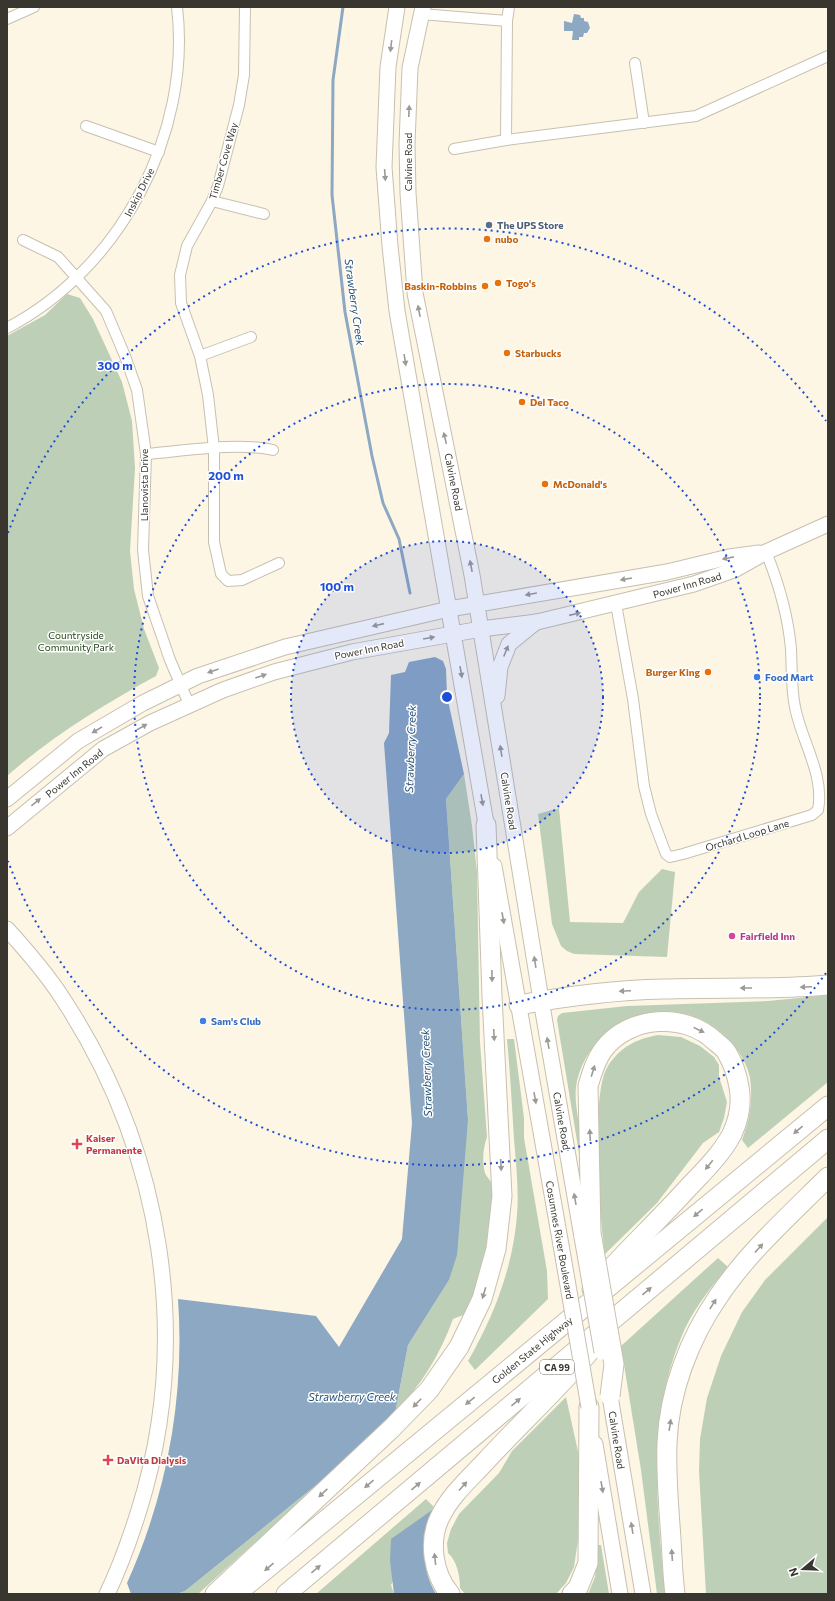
<svg xmlns="http://www.w3.org/2000/svg" width="835" height="1601" font-family="Commissioner,sans-serif">
<style>
.green{fill:#bdd0b7}
.water{fill:#8ca8c2}
.lines{fill:none;stroke-linecap:round;stroke-linejoin:round}
.stream{stroke:#8ca8c2;stroke-width:3}
.street-casing{stroke:#c7c0b0;stroke-width:12}
.secondary-casing{stroke:#c7c0b0;stroke-width:17}
.highway-casing{stroke:#c7c0b0;stroke-width:21}
.street{stroke:#fff;stroke-width:10}
.secondary{stroke:#fff;stroke-width:15}
.highway{stroke:#fff;stroke-width:19}
.secondary-bridge-casing{stroke:#c7c0b0;stroke-width:17;stroke-linecap:butt}
.highway-bridge-casing{stroke:#c7c0b0;stroke-width:21;stroke-linecap:butt}
.secondary-bridge{stroke:#fff;stroke-width:15}
.highway-bridge{stroke:#fff;stroke-width:19}
.oneway{fill:#9c9a97}
.ring{fill:none;stroke:#1d4ed8;stroke-width:2;stroke-dasharray:2 4}
.service-dot{fill:#5c6f8a;stroke:#fff;stroke-width:1.5}
.food-dot{fill:#e8710a;stroke:#fff;stroke-width:1.5}
.shop-dot{fill:#3f7fe0;stroke:#fff;stroke-width:1.5}
.hotel-dot{fill:#d1479c;stroke:#fff;stroke-width:1.5}
.health-dot{fill:#e0444e;stroke:#fff;stroke-width:1.5}
.labels{text-anchor:middle;dominant-baseline:central;stroke-width:3;stroke-linejoin:round;paint-order:stroke}
.shield{fill:#fff;stroke:#74726d;stroke-width:1}
.shield-label{font-size:9px;font-weight:bold;fill:#38362f}
.street-label{font-size:10px;fill:#38362f;stroke:#fff}
.service-label{font-size:10px;font-weight:bold;fill:#4e5e75;stroke:#fff;text-anchor:start}
.food-label{font-size:10px;font-weight:bold;fill:#c56008;stroke:#fff;text-anchor:start}
.park-label{font-size:10px;fill:#234217;stroke:#fff}
.shop-label{font-size:10px;font-weight:bold;fill:#366cbe;stroke:#fff;text-anchor:start}
.hotel-label{font-size:10px;font-weight:bold;fill:#b23c85;stroke:#fff;text-anchor:start}
.health-label{font-size:10px;font-weight:bold;fill:#be3a42;stroke:#fff;text-anchor:start}
.water-label{font-size:11px;font-style:italic;fill:#255075;stroke:#fff}
.centre{fill:#1d4ed8;stroke:#fff;stroke-width:2}
.ring-label{font-size:12px;text-anchor:middle;font-weight:bold;fill:#1d4ed8;stroke:#fff;stroke-width:3;stroke-linejoin:round;paint-order:stroke}
</style>
<rect width="100%" height="100%" fill="#fdf6e5"/>
<g class="green">
<path d="M67 294 80 298 93 319 122 382 132 421 135 468 130 551 134 589 144 629 159 668 156 676C103 705 52 736 7 776V336L45 315Z"/>
<path d="M464 774 472 826 477 872 480 1042 487 1137C483 1148 482 1161 485 1173 487 1178 492 1181 492 1186 494 1230 482 1272 468 1313L453 1319C440 1355 421 1385 395 1413L408 1345 449 1280 468 1120 446 799Z"/>
<polygon points="559,808 570,922 623,923 639,892 662,869 675,872 667,957 574,954 567,951 561,946 552,924 538,814"/>
<path d="M828 995V1082L748 1148 742 1140C750 1119 753 1100 750 1078 748 1067 741 1054 734 1046 704 1007 651 1000 611 1029 594 1042 582 1060 577 1081 572 1104 582 1130 584 1153 585 1161 583 1169 583 1177L557 1020 558 1016 562 1013 627 1006 768 1001Z"/>
<path d="M658 1035 681 1037 700 1046 714 1057 719 1065V1077L727 1102 724 1118 719 1132 703 1143 657 1203 605 1254C600 1220 590 1092 608 1066 620 1047 636 1039 658 1035Z"/>
<path d="M507 1039H514L524 1118V1138L547 1271 548 1299 475 1370 468 1361C494 1316 513 1267 517 1215 519 1190 516 1164 514 1139 512 1106 510 1072 507 1039Z"/>
<polygon points="828,1217 828,1594 706,1594 699,1471 700,1439 707,1398 721,1356 742,1312 765,1280"/>
<path d="M718 1258 728 1267C710 1288 691 1312 681 1338 647 1419 657 1509 665 1594H657L641 1470 621 1346Z"/>
<path d="M566 1397 579 1456 578 1540 574 1567 566 1583 556 1594H465L460 1588C460 1576 457 1561 448 1553L447 1543 451 1529 459 1514 499 1473 512 1451Z"/>
<polygon points="336,1469 198,1594 176,1594 185,1591"/>
<polygon points="426,1499 435,1508 391,1585 394,1594 316,1594"/>
<polygon points="598,1545 601,1545 609,1594 588,1594 595,1577"/>
</g>
<g class="water">
<polygon points="574,14 580,15 581,18 584,18 584,21 588,22 590,28 587,33 584,33 583,37 579,37 579,40 572,40 573,31 564,31 564,21 572,23"/>
<path d="M435 657 443 661 446 669 447 696 464 774 446 799 468 1120 457 1255 449 1280 408 1345 395 1413 336 1469 185 1591 176 1594H131L127 1583C167 1494 185 1397 178 1299L316 1316 339 1347 402 1239 412 1123 384 743 389 733 391 675 405 672 409 662Z"/>
<path d="M435 1508C426 1540 418 1563 436 1594H394L390 1561 391 1539Z"/>
</g>
<g class="lines">
<polyline class="stream" points="343,7 333,80 332,195 345,312 372,456 383,503 399,539 410,593"/>
<defs>
<g id="street">
<polyline points="245,7 244,75 239,105 218,186 212,201 187,246 180,275 181,303 200,356 208,395 214,449 214,542 221,574 228,581 242,580 279,563"/>
<polyline points="421,14 507,21 506,140 696,116 828,56"/>
<polyline points="7,19 34,7"/>
<polyline points="507,21 509,7"/>
<polyline points="635,63 644,123"/>
<polyline points="86,126 159,152"/>
<polyline points="454,149 506,140"/>
<polyline points="212,201 264,214"/>
<polyline points="23,240 58,257 106,311 125,356 137,390 146,454 143,550 148,596 170,660 189,704"/>
<path d="M7 328C120 269 192 134 177 7"/>
<polyline points="200,356 251,337"/>
<path d="M146 454C183 451 238 442 273 450"/>
<path d="M616 604 633 699 644 786 651 814 666 854 670 857 683 854 812 815 818 810C825 775 801 740 795 707 791 688 792 668 791 649 788 615 779 584 766 552"/>
</g>
<g id="secondary">
<polyline points="397,7 388,67 384,167 390,246 397,311 488,835"/>
<polyline points="423,7 410,68 407,144 408,193 415,293 472,575 541,1000 582,1237"/>
<polyline points="497,696 500,667 509,644 536,622"/>
<polyline points="7,799 78,741 143,703 198,676 285,647 449,609 667,572 729,557 759,553"/>
<polyline points="7,828 103,749 150,723 223,690 274,672 352,652 481,629 537,622 694,584 734,570 766,552 828,524"/>
<polyline points="494,866 561,1245"/>
<path d="M7 929C27 951 47 974 63 999 162 1150 193 1337 139 1510 130 1539 120 1567 107 1594"/>
<polyline points="610,1396 643,1594"/>
<polyline points="595,1444 620,1594"/>
</g>
<g id="highway">
<path d="M519 1005C567 996 616 990 664 989 719 987 773 990 828 985"/>
<path d="M591 1233 588 1086C592 1073 595 1061 603 1050 629 1015 686 1012 716 1042 720 1045 725 1049 727 1053 733 1063 737 1075 739 1087 742 1103 739 1119 732 1134 721 1155 702 1173 686 1190 655 1224 622 1255 592 1289"/>
<polyline points="215,1594 392,1428 429,1390 459,1347 482,1299 496,1249 502,1196 492,996 486,825"/>
<polyline points="236,1594 828,1106"/>
<polyline points="286,1594 828,1139"/>
<path d="M450 1594C433 1574 428 1541 440 1517 450 1496 468 1480 484 1463 519 1425 557 1390 590 1351"/>
<polyline points="572,1594 578,1588 588,1563 589,1407"/>
<path d="M675 1594C672 1571 672 1548 670 1525 668 1498 666 1470 667 1443 669 1392 689 1339 718 1297 748 1252 790 1215 828 1177"/>
</g>
</defs>
<use href="#street" class="street-casing"/>
<use href="#secondary" class="secondary-casing"/>
<use href="#highway" class="highway-casing"/>
<use href="#street" class="street"/>
<use href="#secondary" class="secondary"/>
<use href="#highway" class="highway"/>
<defs>
<g id="secondary-bridge">
<polyline points="582,1237 602,1352"/>
<polyline points="561,1245 589,1407"/>
</g>
<polyline id="highway-bridge" points="591,1233 614,1364 610,1396"/>
</defs>
<use href="#secondary-bridge" class="secondary-bridge-casing"/>
<use href="#highway-bridge" class="highway-bridge-casing"/>
<use href="#secondary-bridge" class="secondary-bridge"/>
<use href="#highway-bridge" class="highway-bridge"/>
</g>
<defs><path id="oneway-solid" d="M-6-.8H1V-3.2L6.5 0L1 3.2V.8H-6Z"/></defs>
<g class="oneway">
<use href="#oneway-solid" transform="translate(391 46) rotate(97)"/>
<use href="#oneway-solid" transform="translate(409 111) rotate(-88)"/>
<use href="#oneway-solid" transform="translate(385 175) rotate(86)"/>
<use href="#oneway-solid" transform="translate(419 311) rotate(-101)"/>
<use href="#oneway-solid" transform="translate(405 360) rotate(81)"/>
<use href="#oneway-solid" transform="translate(445 438) rotate(-103)"/>
<use href="#oneway-solid" transform="translate(728 558) rotate(169)"/>
<use href="#oneway-solid" transform="translate(471 566) rotate(-101)"/>
<use href="#oneway-solid" transform="translate(626 579) rotate(170)"/>
<use href="#oneway-solid" transform="translate(531 594) rotate(170)"/>
<use href="#oneway-solid" transform="translate(575 614) rotate(-13)"/>
<use href="#oneway-solid" transform="translate(378 625) rotate(167)"/>
<use href="#oneway-solid" transform="translate(429 638) rotate(-10)"/>
<use href="#oneway-solid" transform="translate(506 651) rotate(-68)"/>
<use href="#oneway-solid" transform="translate(213 671) rotate(161)"/>
<use href="#oneway-solid" transform="translate(461 672) rotate(80)"/>
<use href="#oneway-solid" transform="translate(261 676) rotate(-19)"/>
<use href="#oneway-solid" transform="translate(142 727) rotate(-29)"/>
<use href="#oneway-solid" transform="translate(97 730) rotate(149)"/>
<use href="#oneway-solid" transform="translate(501 751) rotate(-99)"/>
<use href="#oneway-solid" transform="translate(482 800) rotate(80)"/>
<use href="#oneway-solid" transform="translate(36 802) rotate(-39)"/>
<use href="#oneway-solid" transform="translate(503 918) rotate(80)"/>
<use href="#oneway-solid" transform="translate(535 962) rotate(-99)"/>
<use href="#oneway-solid" transform="translate(492 976) rotate(89)"/>
<use href="#oneway-solid" transform="translate(806 987) rotate(177)"/>
<use href="#oneway-solid" transform="translate(746 988) rotate(180)"/>
<use href="#oneway-solid" transform="translate(625 991) rotate(177)"/>
<use href="#oneway-solid" transform="translate(699 1030) rotate(26)"/>
<use href="#oneway-solid" transform="translate(494 1035) rotate(87)"/>
<use href="#oneway-solid" transform="translate(548 1043) rotate(-100)"/>
<use href="#oneway-solid" transform="translate(593 1071) rotate(-73)"/>
<use href="#oneway-solid" transform="translate(535 1098) rotate(80)"/>
<use href="#oneway-solid" transform="translate(798 1130) rotate(140)"/>
<use href="#oneway-solid" transform="translate(590 1135) rotate(-93)"/>
<use href="#oneway-solid" transform="translate(501 1165) rotate(87)"/>
<use href="#oneway-solid" transform="translate(709 1165) rotate(129)"/>
<use href="#oneway-solid" transform="translate(575 1199) rotate(-100)"/>
<use href="#oneway-solid" transform="translate(698 1213) rotate(140)"/>
<use href="#oneway-solid" transform="translate(759 1248) rotate(-48)"/>
<use href="#oneway-solid" transform="translate(647 1291) rotate(-40)"/>
<use href="#oneway-solid" transform="translate(484 1293) rotate(106)"/>
<use href="#oneway-solid" transform="translate(713 1304) rotate(-58)"/>
<use href="#oneway-solid" transform="translate(470 1401) rotate(141)"/>
<use href="#oneway-solid" transform="translate(516 1402) rotate(-40)"/>
<use href="#oneway-solid" transform="translate(417 1403) rotate(134)"/>
<use href="#oneway-solid" transform="translate(670 1425) rotate(-81)"/>
<use href="#oneway-solid" transform="translate(369 1484) rotate(140)"/>
<use href="#oneway-solid" transform="translate(416 1486) rotate(-40)"/>
<use href="#oneway-solid" transform="translate(463 1486) rotate(-48)"/>
<use href="#oneway-solid" transform="translate(602 1487) rotate(80)"/>
<use href="#oneway-solid" transform="translate(323 1493) rotate(137)"/>
<use href="#oneway-solid" transform="translate(632 1528) rotate(-99)"/>
<use href="#oneway-solid" transform="translate(672 1555) rotate(-94)"/>
<use href="#oneway-solid" transform="translate(435 1559) rotate(-96)"/>
<use href="#oneway-solid" transform="translate(269 1567) rotate(140)"/>
<use href="#oneway-solid" transform="translate(316 1569) rotate(-40)"/>
</g>
<circle cx="447" cy="697" r="156" fill="#1d4ed8" fill-opacity=".12"/>
<g class="ring">
<circle cx="447" cy="697" r="156"/>
<circle cx="447" cy="697" r="313"/>
<path d="M826 973A469 469 0 0 1 8 861M8 533A469 469 0 0 1 826 421"/>
</g>
<circle class="service-dot" cx="489" cy="225" r="4"/>
<g class="food-dot">
<circle cx="487" cy="239" r="4"/>
<circle cx="498" cy="283" r="4"/>
<circle cx="485" cy="286" r="4"/>
<circle cx="507" cy="353" r="4"/>
<circle cx="522" cy="402" r="4"/>
<circle cx="545" cy="484" r="4"/>
<circle cx="708" cy="672" r="4"/>
</g>
<g class="shop-dot">
<circle cx="757" cy="677" r="4"/>
<circle cx="203" cy="1021" r="4"/>
</g>
<circle class="hotel-dot" cx="732" cy="936" r="4"/>
<g class="health-dot">
<path d="M75 1138h4v4h4v4h-4v4h-4v-4h-4v-4h4z"/>
<path d="M106 1454h4v4h4v4h-4v4h-4v-4h-4v-4h4z"/>
</g>
<g class="labels">
<rect class="shield" x="540" y="1360" width="34" height="14" rx="3"/>
<g class="shield-label">
<text x="557" y="1367">CA 99</text>
</g>
<g class="street-label">
<text transform="translate(223 161) rotate(-74)">Timber Cove Way</text>
<text transform="translate(408 162) rotate(-90)">Calvine Road</text>
<text transform="translate(139 192) rotate(-63)">Inskip Drive</text>
<text transform="translate(454 482) rotate(79)">Calvine Road</text>
<text transform="translate(144 485) rotate(-90)">Llanovista Drive</text>
<text transform="translate(687 585) rotate(-16)">Power Inn Road</text>
<text transform="translate(369 649) rotate(-11)">Power Inn Road</text>
<text transform="translate(74 773) rotate(-39)">Power Inn Road</text>
<text transform="translate(509 801) rotate(81)">Calvine Road</text>
<text transform="translate(747 835) rotate(-17)">Orchard Loop Lane</text>
<text transform="translate(562 1121) rotate(80)">Calvine Road</text>
<text transform="translate(560 1240) rotate(80)">Cosumnes River Boulevard</text>
<text transform="translate(532 1350) rotate(-39)">Golden State Highway</text>
<text transform="translate(617 1440) rotate(81)">Calvine Road</text>
</g>
<g class="service-label">
<text x="497" y="225">The UPS Store</text>
</g>
<g class="food-label">
<text x="495" y="239">nubo</text>
<text x="506" y="283">Togo's</text>
<text x="477" y="286" text-anchor="end">Baskin-Robbins</text>
<text x="515" y="353">Starbucks</text>
<text x="530" y="402">Del Taco</text>
<text x="553" y="484">McDonald's</text>
<text x="700" y="672" text-anchor="end">Burger King</text>
</g>
<g class="park-label">
<text x="76" y="635">Countryside<tspan x="76" dy="12">Community Park</tspan></text>
</g>
<g class="shop-label">
<text x="765" y="677">Food Mart</text>
<text x="211" y="1021">Sam's Club</text>
</g>
<g class="hotel-label">
<text x="740" y="936">Fairfield Inn</text>
</g>
<g class="health-label">
<text x="86" y="1138">Kaiser<tspan x="86" dy="12">Permanente</tspan></text>
<text x="117" y="1460">DaVita Dialysis</text>
</g>
<g class="water-label">
<text transform="translate(355 302) rotate(82)">Strawberry Creek</text>
<text transform="translate(410 749) rotate(-88)">Strawberry Creek</text>
<text transform="translate(426 1073) rotate(-92)">Strawberry Creek</text>
<text x="352" y="1396">Strawberry Creek</text>
</g>
</g>
<circle cx="447" cy="697" r="6" class="centre"/>
<g class="ring-label">
<text x="115" y="370">300 m</text>
<text x="226" y="480">200 m</text>
<text x="337" y="591">100 m</text>
</g>
<rect width="835" height="1601" fill="none" stroke="#38362f" stroke-width="16"/>
<g transform="translate(803 1569) rotate(251)" stroke="#ffffff" stroke-width="3" paint-order="stroke">
<path d="M0-3L7 15L0 10L-7 15Z" fill="#38362f"/>
<text y="-6" font-size="11" font-weight="bold" text-anchor="middle" fill="#38362f">N</text>
</g>
</svg>
